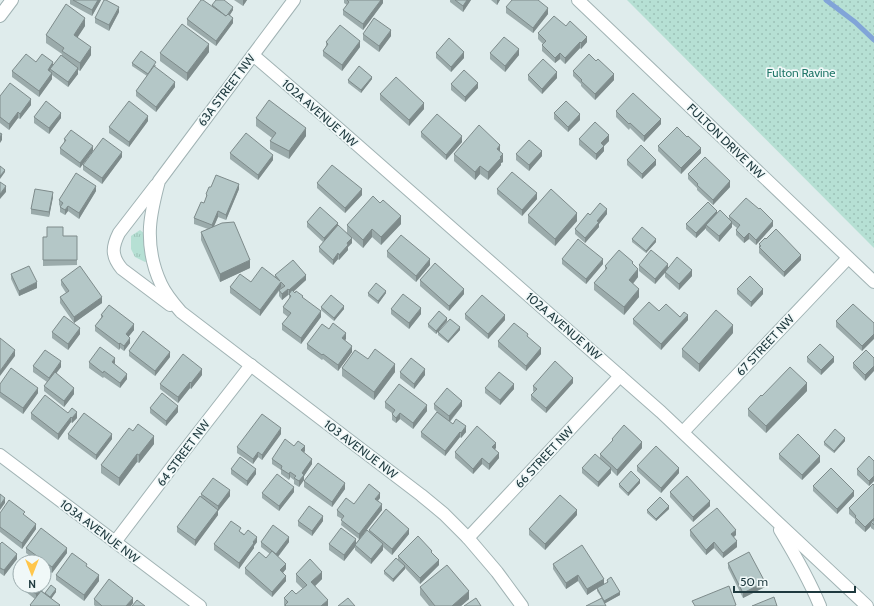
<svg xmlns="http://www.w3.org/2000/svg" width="874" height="606" font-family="Cabin,sans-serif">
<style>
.grass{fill:url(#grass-tufts)}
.park{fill:url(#park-dots)}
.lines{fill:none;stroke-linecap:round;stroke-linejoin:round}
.stream{stroke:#81a4d8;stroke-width:5}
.minor-casing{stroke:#a1b3b4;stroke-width:14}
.minor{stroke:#fff;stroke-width:12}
.wall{fill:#9babab}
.shaded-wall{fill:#7e8b8b}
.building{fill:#b4c7c7;stroke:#7e8b8b}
.labels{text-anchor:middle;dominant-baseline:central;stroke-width:3.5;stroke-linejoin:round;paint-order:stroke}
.park-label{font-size:12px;fill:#24796b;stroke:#f0f8f8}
.street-label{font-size:12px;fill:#1e393e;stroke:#f0f8f8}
</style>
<defs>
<pattern id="grass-tufts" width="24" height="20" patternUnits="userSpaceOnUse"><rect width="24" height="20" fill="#b6e0d4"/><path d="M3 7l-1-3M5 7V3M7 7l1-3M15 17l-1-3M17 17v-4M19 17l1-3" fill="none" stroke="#9cc1b7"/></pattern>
<pattern id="park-dots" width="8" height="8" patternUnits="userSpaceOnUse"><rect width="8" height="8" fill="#b6e0d4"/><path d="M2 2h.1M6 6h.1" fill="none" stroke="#9cc1b7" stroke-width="1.8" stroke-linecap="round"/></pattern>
</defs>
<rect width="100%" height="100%" fill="#dfecec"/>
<polygon class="grass" points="140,230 145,234 149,260 145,262 135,257 131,249 131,236"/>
<polygon class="park" points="627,0 874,0 874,248"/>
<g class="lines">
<polyline class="stream" points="826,0 855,22 874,40"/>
<defs>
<g id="minor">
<path d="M294 0 253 55 159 181C155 196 151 212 150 227 149 246 153 267 161 284 166 295 174 304 181 312L421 495 444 514 468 538 497 572 522 606"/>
<polyline points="578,0 874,282"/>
<polyline points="0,16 12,0"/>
<polyline points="253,55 338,128 661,412 772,517 867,606"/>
<path d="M156 185 119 233C112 247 111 256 122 269L170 305"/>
<polyline points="683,432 848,258"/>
<polyline points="0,455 200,606"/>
<path d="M780 530C795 555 809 579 820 606"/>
<polyline points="468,538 620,376"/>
<polyline points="115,542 181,455 251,365"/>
</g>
</defs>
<use href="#minor" class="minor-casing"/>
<use href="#minor" class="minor"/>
</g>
<g class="wall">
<polygon points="70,0 101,0 92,16 70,4"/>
<polygon points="234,0 247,0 243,6"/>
<polygon points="344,0 383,0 383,3 363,30 343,15 343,10 347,5 344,3"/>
<polygon points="450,0 471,0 463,12 450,2"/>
<polygon points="491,0 500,0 497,5"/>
<polygon points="212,5 233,10 230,15 233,23 216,46 187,25 187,19 212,7"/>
<polygon points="506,7 548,14 533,33 506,13"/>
<polygon points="119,12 109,31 95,23 95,18"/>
<polygon points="85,26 77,37 91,55 80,71 78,70 78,74 68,87 52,75 52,79 39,97 12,77 12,71 36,62 53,65 62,56 62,54 46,43 46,35"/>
<polygon points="566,26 587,42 581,49 580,48 565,64 560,59 555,63 542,51 542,45 543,44 538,39 538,33"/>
<polygon points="363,34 391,36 379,52 363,40"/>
<polygon points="326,42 360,47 342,71 323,56 323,51 326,46"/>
<polygon points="209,52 187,81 160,61 160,53"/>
<polygon points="436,53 464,58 451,72 436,58"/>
<polygon points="490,53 519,55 505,72 490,59"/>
<polygon points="132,63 156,65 155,67 175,87 156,112 136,96 136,91 147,76 132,66"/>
<polygon points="573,71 614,80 595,100 581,86 581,84 573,76"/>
<polygon points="528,75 557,78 542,94 528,80"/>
<polygon points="372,79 361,93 348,83 348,80"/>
<polygon points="451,84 478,88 465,102 451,90"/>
<polygon points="380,94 424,109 409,126 380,100"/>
<polygon points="0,96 31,105 20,119 18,118 9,130 0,123"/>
<polygon points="616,111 661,124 644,142 630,128 629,130 616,117"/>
<polygon points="554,113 580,120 568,132 554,119"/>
<polygon points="34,117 61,118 49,134 34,123"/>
<polygon points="256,118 306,136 289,159 270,149 270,141 272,138 256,126"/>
<polygon points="148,121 129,147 109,133 109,127"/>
<polygon points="421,132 462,142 446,160 421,137"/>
<polygon points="64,139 93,151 80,168 60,154 60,148 64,143"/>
<polygon points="579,139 609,141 604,146 604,151 596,160 579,145"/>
<polygon points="658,146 701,153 681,174 658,151"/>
<polygon points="500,152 503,162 501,163 501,165 488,180 480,174 475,180 454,161 454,154"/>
<polygon points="230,153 273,160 258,180 230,159"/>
<polygon points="516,154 542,156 529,171 516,160"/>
<polygon points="122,157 102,184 83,170 83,165"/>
<polygon points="627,160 656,165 642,179 627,165"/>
<polygon points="688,174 730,187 713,205 697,190 697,188 688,179"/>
<polygon points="317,183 362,195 345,213 317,188"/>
<polygon points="211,187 239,189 226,220 218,217 214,226 250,268 220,282 201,240 201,232 208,229 194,224 194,218 204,203 206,199 206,194"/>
<polygon points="497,189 537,199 522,216 497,194"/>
<polygon points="96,191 79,219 68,211 65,215 60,212 60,206 59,205 59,200"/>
<polygon points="53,197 49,217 31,214 31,209"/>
<polygon points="717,213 729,219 729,216 773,226 756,245 749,239 744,243 736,235 736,230 737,228 732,224 732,227 719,242 706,230 706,228 696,238 686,229 686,224"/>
<polygon points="607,214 599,224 599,227 585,243 575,234 575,229 590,215"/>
<polygon points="528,215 577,221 555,246 528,223"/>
<polygon points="307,222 338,226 347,233 347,225 401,224 381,245 372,237 363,248 352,238 352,243 348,247 348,250 339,260 338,259 333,265 319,252 319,247 323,242 307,227"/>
<polygon points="77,236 77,265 43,266 43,237"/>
<polygon points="632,239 656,242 646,253 632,242"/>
<polygon points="759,244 801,260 784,277 759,253"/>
<polygon points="387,251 430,265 416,282 387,257"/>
<polygon points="562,259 603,264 586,284 562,264"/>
<polygon points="633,264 638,277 633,284 639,297 624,315 594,290 594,283 605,271 605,266"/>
<polygon points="639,265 668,269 692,276 679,290 665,277 665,273 655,284 639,271"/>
<polygon points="11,274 37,288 19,296 11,279"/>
<polygon points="275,275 306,280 293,291 303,298 321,317 301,344 282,330 282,324 288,317 283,313 283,307 289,299 289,295 288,295 282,300 279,296 279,291 260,316 230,293 230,287 251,282 275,277"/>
<polygon points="61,280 102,303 74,323 60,303 60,297 66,293 61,285"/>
<polygon points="420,280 464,294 449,311 420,286"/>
<polygon points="737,289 763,294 751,307 737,294"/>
<polygon points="368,293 386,293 378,304 368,296"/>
<polygon points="321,307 344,309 334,321 321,310"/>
<polygon points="391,309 421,314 409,329 391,314"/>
<polygon points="659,311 680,317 688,320 661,350 633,324 633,319"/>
<polygon points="465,314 505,320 488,339 465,319"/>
<polygon points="101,315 134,330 128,337 130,343 124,351 120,348 119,350 95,331 95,326 101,318"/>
<polygon points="447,321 436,334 428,327 428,324"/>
<polygon points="836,321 874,323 862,351 836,327"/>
<polygon points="329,329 346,339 345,340 352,352 338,371 323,359 322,360 307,349 307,344"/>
<polygon points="460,330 448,343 438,335 438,332"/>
<polygon points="52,332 80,334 68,350 52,338"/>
<polygon points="733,333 699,372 682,357 682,349"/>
<polygon points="528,337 541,354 526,371 498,347 498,341"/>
<polygon points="866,350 865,381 853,368 853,363"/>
<polygon points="129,351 170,357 155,376 129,356"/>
<polygon points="807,357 834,362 821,375 807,362"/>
<polygon points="368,359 395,372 374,400 342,376 342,368"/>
<polygon points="89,362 115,363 114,364 127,379 120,388 104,377 103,378 89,368"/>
<polygon points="33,366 61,367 56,373 74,394 64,407 44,391 44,386 47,382 33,372"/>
<polygon points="400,372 425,375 414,389 400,378"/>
<polygon points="202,375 191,389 190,388 178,403 160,389 160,384"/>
<polygon points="573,383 546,413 531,400 531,395 534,392 533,391 533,386"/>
<polygon points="0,384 38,393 23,414 0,397"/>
<polygon points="485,388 514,389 500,405 485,393"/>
<polygon points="807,391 766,433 748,416 748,409"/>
<polygon points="385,402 427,411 413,429 400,419 396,423 392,420 392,413 385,408"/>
<polygon points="434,404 462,406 450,422 466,432 461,438 460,437 445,456 421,437 421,432 437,412 434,409"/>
<polygon points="150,408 178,412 166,426 150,413"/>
<polygon points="31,413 68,413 77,418 72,423 71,422 58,440 31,419"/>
<polygon points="133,431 154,444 139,463 137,462 119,486 101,473 101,465"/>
<polygon points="68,434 112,439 96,460 68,439"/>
<polygon points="281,434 262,460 258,457 253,464 237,453 237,447"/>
<polygon points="612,439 642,448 617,476 611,470 611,473 598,487 582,473 582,468 600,458 600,454 612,441"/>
<polygon points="845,441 834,453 824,445 824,442"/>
<polygon points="294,446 305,451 304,452 312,464 304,476 304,480 299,487 294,484 294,480 290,477 289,480 281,474 281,470 272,464 272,459"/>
<polygon points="496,448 495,449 499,458 489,470 482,464 473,474 455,458 455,452"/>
<polygon points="779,454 820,462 802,480 779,459"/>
<polygon points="874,461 874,481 869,486 857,475 857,469"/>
<polygon points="637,466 679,473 661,493 637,471"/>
<polygon points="231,469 256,474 247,486 231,474"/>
<polygon points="304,481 345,489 332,507 304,487"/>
<polygon points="640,483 628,496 619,487 619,484"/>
<polygon points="874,485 874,530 871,528 871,526 865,532 855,523 855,519 849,514 849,508"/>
<polygon points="813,486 854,496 837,514 813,491"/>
<polygon points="294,492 279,511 262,498 262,493"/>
<polygon points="670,492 710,506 693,522 670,497"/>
<polygon points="201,494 230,496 218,511 218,515 195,546 177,532 177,527 201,497"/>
<polygon points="380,498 378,501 382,510 360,538 369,532 369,530 409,534 392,555 383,547 383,550 371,564 355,550 355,547 344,561 329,550 329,544 356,543 359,539 341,525 342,519 337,516 337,510 354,504"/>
<polygon points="669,509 656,521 647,513 647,510"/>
<polygon points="0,513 36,529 22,549 0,532"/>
<polygon points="577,515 545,550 529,535 529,529"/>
<polygon points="298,521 323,521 312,536 298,526"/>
<polygon points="690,530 736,535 734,537 737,547 723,558 714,548 706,555 690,536"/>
<polygon points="241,532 257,542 254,546 254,548 239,569 214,550 214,544"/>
<polygon points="261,542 289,542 278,557 286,569 283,573 286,581 272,597 245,574 245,568 266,558 270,554 261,547"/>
<polygon points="0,544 17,559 4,576 0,573"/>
<polygon points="26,548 67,553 52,573 44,567 44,562 38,562 26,553"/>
<polygon points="432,553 439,565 420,584 405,568 405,569 393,582 384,574 384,571 398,560 398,556"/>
<polygon points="728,563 765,587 743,598 728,568"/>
<polygon points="553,564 604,584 600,586 607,583 607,580 620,595 605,603 597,591 597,588 587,595 578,581 566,589 553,569"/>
<polygon points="87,567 99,581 84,601 56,580 56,575"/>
<polygon points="296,574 322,579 315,586 328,606 284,606 284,598 296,594 303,589 296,582"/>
<polygon points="48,583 42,591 45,593 56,592 51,598 60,606 30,606 35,599 21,588 21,586 44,586"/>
<polygon points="420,587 469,599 461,606 429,606 420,595"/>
<polygon points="94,599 133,603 131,606 95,606 94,605"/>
</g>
<g class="shaded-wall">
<polygon points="98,0 101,0 92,16 92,10"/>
<polygon points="243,0 247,0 243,6"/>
<polygon points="381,0 383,0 383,3 363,30 363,24"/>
<polygon points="467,0 471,0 463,12 463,6"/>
<polygon points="497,0 500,0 497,5"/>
<polygon points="119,7 119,12 109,31 109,25"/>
<polygon points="233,7 233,10 227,19 227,16"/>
<polygon points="548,8 548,14 533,33 533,28"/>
<polygon points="85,18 85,26 74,43 74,35"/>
<polygon points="233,18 233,23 216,46 216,41"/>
<polygon points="391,30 391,36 379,52 379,46"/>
<polygon points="587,37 587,42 581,49 581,43"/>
<polygon points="360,41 360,47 342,71 342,65"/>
<polygon points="580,42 580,48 565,64 565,58"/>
<polygon points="209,44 209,52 187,81 187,73"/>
<polygon points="91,47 91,55 80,71 80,63"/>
<polygon points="519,49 519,55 505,72 505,66"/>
<polygon points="464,52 464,58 451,72 451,67"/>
<polygon points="560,53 560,59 555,63 555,58"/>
<polygon points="53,62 53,67 50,69 50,71 48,75 48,70"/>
<polygon points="78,68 78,74 68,87 68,82"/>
<polygon points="557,72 557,78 542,94 542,89"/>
<polygon points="52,73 52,79 39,97 39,91"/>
<polygon points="614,74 614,80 595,100 595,94"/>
<polygon points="372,77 372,79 361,93 361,90"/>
<polygon points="175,82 175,87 156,112 156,107"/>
<polygon points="478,83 478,88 465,102 465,97"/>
<polygon points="31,99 31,105 20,119 20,114"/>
<polygon points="424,103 424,109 409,126 409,120"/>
<polygon points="18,112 18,118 9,130 9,124"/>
<polygon points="61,113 61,118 49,134 49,128"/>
<polygon points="580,114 580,120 568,132 568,127"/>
<polygon points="148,116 148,121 129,147 129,142"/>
<polygon points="661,119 661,124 644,142 644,136"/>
<polygon points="306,128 306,136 289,159 289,151"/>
<polygon points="2,134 2,140 0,143 0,137"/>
<polygon points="609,135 609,141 604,146 604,151 596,160 596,154 601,143"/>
<polygon points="462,136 462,142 446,160 446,155"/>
<polygon points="500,145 500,152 497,149"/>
<polygon points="93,146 93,151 80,168 80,163"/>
<polygon points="701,148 701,153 681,174 681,168"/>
<polygon points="542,151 542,156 529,171 529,165"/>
<polygon points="122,152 122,157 102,184 102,178"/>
<polygon points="503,154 503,162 501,163 501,165 488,180 488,172"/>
<polygon points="273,155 273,160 258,180 258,175"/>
<polygon points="656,160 656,165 642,179 642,174"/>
<polygon points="480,166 480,174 475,180 475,172"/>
<polygon points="5,170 5,172 0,179 0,176"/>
<polygon points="730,181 730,187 713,205 713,200"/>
<polygon points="239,184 239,189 226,220 226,215"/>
<polygon points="6,186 6,192 0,199 0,194"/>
<polygon points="96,186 96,191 79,219 79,213"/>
<polygon points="362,189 362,195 345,213 345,208"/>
<polygon points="53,192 53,197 49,217 49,212"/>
<polygon points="537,193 537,199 522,216 522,210"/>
<polygon points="68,206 68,211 65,215 65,210"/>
<polygon points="607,209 607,214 599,224 599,227 585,243 585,238 597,221"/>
<polygon points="218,211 218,217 212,231 212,225"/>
<polygon points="717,211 717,216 706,225 706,228 696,238 696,233"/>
<polygon points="577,213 577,221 555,246 555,239"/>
<polygon points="401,216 401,224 381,245 381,237"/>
<polygon points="773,221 773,226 756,245 756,240"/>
<polygon points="732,222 732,227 719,242 719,236"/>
<polygon points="338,223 338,228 324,243 324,238"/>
<polygon points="372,229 372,237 363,248 363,240"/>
<polygon points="749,233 749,239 744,243 744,238"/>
<polygon points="352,238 352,243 348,247 348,250 339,260 339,255 347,243"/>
<polygon points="656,239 656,242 646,253 646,251"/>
<polygon points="338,253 338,259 333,265 333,260"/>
<polygon points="801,255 801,260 784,277 784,272"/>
<polygon points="430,259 430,265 416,282 416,276"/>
<polygon points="603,259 603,264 586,284 586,279"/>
<polygon points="250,260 250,268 220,282 220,274"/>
<polygon points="668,264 668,269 655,284 655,279"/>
<polygon points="638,269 638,277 629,288 629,280"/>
<polygon points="692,270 692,276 679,290 679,284"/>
<polygon points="306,275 306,280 290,295 289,294 289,296 289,290"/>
<polygon points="37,282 37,288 19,296 19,291"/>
<polygon points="281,282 281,287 260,316 260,310"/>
<polygon points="288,289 288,295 282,300 282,294"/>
<polygon points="464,289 464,294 449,311 449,306"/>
<polygon points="639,289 639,297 624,315 624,307"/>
<polygon points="763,289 763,294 751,307 751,302"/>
<polygon points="386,291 386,293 378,304 378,301"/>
<polygon points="102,297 102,303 74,323 74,317"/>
<polygon points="344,306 344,309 334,321 334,318"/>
<polygon points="421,308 421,314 409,329 409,323"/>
<polygon points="321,311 321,317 301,344 301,338"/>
<polygon points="505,315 505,320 488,339 488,334"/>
<polygon points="688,315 688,320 661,350 661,344"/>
<polygon points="447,318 447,321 436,334 436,331"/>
<polygon points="134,324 134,330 126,340 126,334"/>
<polygon points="733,325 733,333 699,372 699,364"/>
<polygon points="460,327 460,330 448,343 448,341"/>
<polygon points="80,328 80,334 68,350 68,344"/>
<polygon points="346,333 346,339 342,344 342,338"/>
<polygon points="874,334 874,339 862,351 862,346"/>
<polygon points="130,338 130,343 124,351 124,346"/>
<polygon points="120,343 120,348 119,350 119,344"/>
<polygon points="352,346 352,352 338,371 338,365"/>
<polygon points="541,348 541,354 526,371 526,366"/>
<polygon points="15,350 15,356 0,376 0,371"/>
<polygon points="170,352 170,357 155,376 155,371"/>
<polygon points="834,357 834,362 821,375 821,370"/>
<polygon points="115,358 115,363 112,368 112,362"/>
<polygon points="61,361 61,367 49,383 49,378"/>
<polygon points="395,364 395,372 374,400 374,392"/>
<polygon points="874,366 874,371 865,381 865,375"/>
<polygon points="202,369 202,375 191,389 191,383"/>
<polygon points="425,369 425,375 414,389 414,384"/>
<polygon points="127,374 127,379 120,388 120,383"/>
<polygon points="573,378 573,383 546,413 546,408"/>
<polygon points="190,382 190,388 178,403 178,397"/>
<polygon points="807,383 807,391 766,433 766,426"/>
<polygon points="514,384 514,389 500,405 500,400"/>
<polygon points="38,388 38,393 23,414 23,408"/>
<polygon points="74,388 74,394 64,407 64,401"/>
<polygon points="462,401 462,406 449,422 449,416"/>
<polygon points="427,405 427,411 413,429 413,423"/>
<polygon points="178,406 178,412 166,426 166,421"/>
<polygon points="77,412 77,418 72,423 72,418"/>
<polygon points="400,413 400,419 396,423 396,418"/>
<polygon points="71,417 71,422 58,440 58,434"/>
<polygon points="466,426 466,432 461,438 461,433"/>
<polygon points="281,428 281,434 262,460 262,455"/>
<polygon points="460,432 460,437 445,456 445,451"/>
<polygon points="112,434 112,439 96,460 96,455"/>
<polygon points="154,436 154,444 139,463 139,455"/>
<polygon points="845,438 845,441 834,453 834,451"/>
<polygon points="642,442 642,448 617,476 617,470"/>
<polygon points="496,443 496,448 492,452 492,447"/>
<polygon points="305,446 305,451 301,456 301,450"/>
<polygon points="258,452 258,457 253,464 253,459"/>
<polygon points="499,453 499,458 489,470 489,464"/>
<polygon points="137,454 137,462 119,486 119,478"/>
<polygon points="820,456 820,462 802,480 802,475"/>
<polygon points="482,458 482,464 473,474 473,469"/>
<polygon points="312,459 312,464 304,476 304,480 299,487 299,481 302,473"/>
<polygon points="611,468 611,473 598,487 598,482"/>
<polygon points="679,468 679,473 661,493 661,488"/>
<polygon points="256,469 256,474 247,486 247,481"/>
<polygon points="290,472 290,477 289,480 289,474"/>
<polygon points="874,476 874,481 869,486 869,481"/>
<polygon points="640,480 640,483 628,496 628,493"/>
<polygon points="345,483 345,489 332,507 332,502"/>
<polygon points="294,487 294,492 279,511 279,506"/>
<polygon points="230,490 230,496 218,511 218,506"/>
<polygon points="854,491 854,496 837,514 837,509"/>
<polygon points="380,493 380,498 375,504 375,499"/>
<polygon points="5,498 5,503 0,510 0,505"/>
<polygon points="710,501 710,506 693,522 693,517"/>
<polygon points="382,504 382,510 359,540 359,534"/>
<polygon points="669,506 669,509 656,521 656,519"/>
<polygon points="218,510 218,515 195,546 195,540"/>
<polygon points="577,510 577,515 545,550 545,544"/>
<polygon points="323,516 323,521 312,536 312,531"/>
<polygon points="874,518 874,523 871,522 871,526 865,532 865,527"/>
<polygon points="36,524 36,529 22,549 22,543"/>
<polygon points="409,529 409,534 392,555 392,549"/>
<polygon points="736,530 736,535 731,539 731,534"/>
<polygon points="257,537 257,542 254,546 254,548 239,569 239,563"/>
<polygon points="289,537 289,542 276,559 276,554"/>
<polygon points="356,539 356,545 355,545 355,547 344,561 344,555"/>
<polygon points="737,541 737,547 723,558 723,553"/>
<polygon points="714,542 714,548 706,555 706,550"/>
<polygon points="383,544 383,550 371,564 371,559"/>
<polygon points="67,548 67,553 52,573 52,567"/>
<polygon points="17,554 17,559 4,576 4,570"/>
<polygon points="439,560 439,565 420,584 420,578"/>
<polygon points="286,564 286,569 280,576 280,570"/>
<polygon points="405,566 405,569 393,582 393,579"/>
<polygon points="322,572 322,579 311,590 311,582"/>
<polygon points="99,575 99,581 84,601 84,595"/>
<polygon points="578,575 578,581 566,589 566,583"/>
<polygon points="286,576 286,581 272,597 272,592"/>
<polygon points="48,577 48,583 36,599 36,594 42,586 44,586 44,583"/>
<polygon points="604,579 604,584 587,595 587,589"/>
<polygon points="765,582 765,587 743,598 743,593"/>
<polygon points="56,589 56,592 49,602 49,599"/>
<polygon points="469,591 469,599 461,606 452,606"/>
<polygon points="620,592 620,595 604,604 604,601"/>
<polygon points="133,598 133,603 131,606 126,606"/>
<polygon points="328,600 328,606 321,606"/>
</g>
<g class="building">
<polygon points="73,0 98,0 92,10"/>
<polygon points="104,0 106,0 119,7 109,25 95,18"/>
<polygon points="201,0 203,0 226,16 228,14 233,18 216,41 187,19"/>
<polygon points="216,0 224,0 233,7 228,14 226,16 212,5"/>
<polygon points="347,0 381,0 363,24 343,10 349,2"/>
<polygon points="455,0 467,0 463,6"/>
<polygon points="512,0 538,0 548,8 533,28 506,7"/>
<polygon points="66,4 85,18 74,35 91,47 80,63 62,51 64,48 46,35"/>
<polygon points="554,16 566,26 570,21 587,37 581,43 580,42 565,58 560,53 555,58 542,45 546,41 538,33"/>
<polygon points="374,18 391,30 379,46 363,34"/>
<polygon points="182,24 209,44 187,73 160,53"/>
<polygon points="340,25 360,41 342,65 323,51 328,44 326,42"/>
<polygon points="504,37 519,49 505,66 490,53"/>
<polygon points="449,38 464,52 451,67 436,53"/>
<polygon points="141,51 156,62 148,74 132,63"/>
<polygon points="26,54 36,62 42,54 53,62 48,70 52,73 39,91 12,71"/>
<polygon points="589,54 596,61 598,59 614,74 595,94 581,81 582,80 573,71"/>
<polygon points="61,55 78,68 68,82 50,69"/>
<polygon points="543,59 557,72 542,89 528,75"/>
<polygon points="154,66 175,82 156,107 136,91"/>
<polygon points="359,66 372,77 361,90 348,80"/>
<polygon points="464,70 478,83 465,97 451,84"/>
<polygon points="396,77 424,103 409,120 380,94"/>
<polygon points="10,83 31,99 20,114 18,112 9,124 0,117 0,96"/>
<polygon points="633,93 661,119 644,136 630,123 629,124 616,111"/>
<polygon points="269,100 306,128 289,151 270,141 276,133 256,118"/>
<polygon points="46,101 61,113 49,128 34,117"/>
<polygon points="129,101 148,116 129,142 109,127"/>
<polygon points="566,101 580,114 568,127 554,113"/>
<polygon points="437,114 462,136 446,155 421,132"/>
<polygon points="595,122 609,135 601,143 604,146 596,154 579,139"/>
<polygon points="479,125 500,145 497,149 503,154 500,157 501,158 488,172 480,166 475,172 454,154"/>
<polygon points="677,127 687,137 688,136 701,148 681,168 658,146"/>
<polygon points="71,130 93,146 80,163 60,148 66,140 64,139"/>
<polygon points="0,133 2,134 0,137"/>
<polygon points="246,133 273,155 258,175 230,153"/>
<polygon points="103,138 122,152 102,178 83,165"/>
<polygon points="529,140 542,151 529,165 516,154"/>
<polygon points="641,145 656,160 642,174 627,160"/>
<polygon points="705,157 730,181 713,200 697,185 698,184 688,174"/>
<polygon points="332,165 362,189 345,208 317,183"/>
<polygon points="0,166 5,170 0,176"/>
<polygon points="512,172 537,193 522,210 497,189"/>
<polygon points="76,173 96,186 79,213 68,206 65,210 60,207 63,203 59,200"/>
<polygon points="216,175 239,184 226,215 218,211 212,225 194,218 201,202 204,203 207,195 206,194 209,187 211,187"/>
<polygon points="0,182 6,186 0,194"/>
<polygon points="35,189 53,192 49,212 31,209"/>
<polygon points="551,189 577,213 555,239 528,215"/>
<polygon points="373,196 380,203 383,200 401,216 381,237 372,229 363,240 347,225"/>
<polygon points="746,198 759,209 760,208 773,221 756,240 749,233 744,238 736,230 740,225 729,216"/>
<polygon points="708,202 717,211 696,233 686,224"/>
<polygon points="600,203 607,209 597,221 599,222 585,238 575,229 588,213 590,215"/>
<polygon points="320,207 338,223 324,238 307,222"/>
<polygon points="720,210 732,222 719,236 706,225"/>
<polygon points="234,222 250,260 220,274 201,232 222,223"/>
<polygon points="338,225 352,238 347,243 348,245 339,255 338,253 333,260 319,247"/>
<polygon points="47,227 63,227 63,236 77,236 77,260 43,260 43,237 47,237"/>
<polygon points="642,227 656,239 646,251 632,239"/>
<polygon points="776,229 801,255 784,272 759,247 761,246 759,244 765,238 766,239"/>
<polygon points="401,235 430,259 416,276 387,251"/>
<polygon points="578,239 603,259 586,279 562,259"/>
<polygon points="619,250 633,262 632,263 638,269 629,280 639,289 624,307 594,283 607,268 605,266"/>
<polygon points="651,250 668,264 655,279 639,265"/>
<polygon points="677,257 692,270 679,284 665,272"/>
<polygon points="293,260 306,275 289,290 288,289 282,294 279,290 285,286 281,282 260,310 230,287 240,274 251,282 262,267 280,281 275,275"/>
<polygon points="435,263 464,289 449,306 420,280"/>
<polygon points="29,266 37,282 19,291 11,274"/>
<polygon points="80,266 102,297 74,317 60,297 69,291 61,280"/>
<polygon points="750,276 763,289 751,302 737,289"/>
<polygon points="376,283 386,291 378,301 368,293"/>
<polygon points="292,290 295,293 296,291 303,296 302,297 321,311 301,338 282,324 291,313 283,307 291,296 289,294"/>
<polygon points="403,294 421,308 409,323 391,309"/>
<polygon points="331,295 344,306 334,318 321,307"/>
<polygon points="482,295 505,315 488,334 465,314"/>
<polygon points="649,302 659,311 666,304 680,317 684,312 688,315 661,344 633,319"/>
<polygon points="853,304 874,323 874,334 862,346 836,321"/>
<polygon points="109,305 134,324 126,334 130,338 124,346 120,343 119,344 95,326 103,316 101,315"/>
<polygon points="716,310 733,325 699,364 682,349"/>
<polygon points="439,311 447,318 436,331 428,324"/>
<polygon points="64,316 80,328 68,344 52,332"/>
<polygon points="450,319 460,327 448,341 438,332"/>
<polygon points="333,323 346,333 342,338 352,346 338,365 323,354 322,355 307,344 322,324 329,329"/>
<polygon points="514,323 528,334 527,336 541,348 526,366 498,341"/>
<polygon points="143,331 170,352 155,371 129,351"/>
<polygon points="0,338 15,350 0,371"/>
<polygon points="820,344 834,357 821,370 807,357"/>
<polygon points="100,347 115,358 112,362 127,374 120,383 104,371 103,373 89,362"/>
<polygon points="375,349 395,364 374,392 342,368 355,350 368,359"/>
<polygon points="45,350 61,361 49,378 33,366"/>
<polygon points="866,350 874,358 874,366 865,375 853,363"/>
<polygon points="183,354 202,369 191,383 190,382 178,397 160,384"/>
<polygon points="411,358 425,369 414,384 400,372"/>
<polygon points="555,361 573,378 546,408 531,395 537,389 533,386"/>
<polygon points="790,367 807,383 766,426 748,409 761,395 762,396"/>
<polygon points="11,368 38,388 23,408 0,392 0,384"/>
<polygon points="55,372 74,388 64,401 44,386"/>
<polygon points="499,372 514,384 500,400 485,388"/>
<polygon points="399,384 427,405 413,423 400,413 396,418 392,414 395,410 385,402"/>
<polygon points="447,388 462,401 449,416 434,404"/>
<polygon points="162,393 178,406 166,421 150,408"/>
<polygon points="45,395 68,413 72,408 77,412 72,418 71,417 58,434 31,413"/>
<polygon points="437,412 453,424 456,419 466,426 461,433 460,432 445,451 421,432"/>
<polygon points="84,413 112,434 96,455 68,434"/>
<polygon points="262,414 281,428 262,455 258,452 253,459 237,447"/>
<polygon points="138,424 154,436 139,455 137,454 119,478 101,465 129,428 133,431"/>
<polygon points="624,425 642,442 617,470 600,454 613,440 612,439"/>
<polygon points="477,426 496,443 492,447 499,453 489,464 482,458 473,469 455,452"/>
<polygon points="835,429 845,438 834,451 824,442"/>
<polygon points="798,434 820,456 802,475 779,454"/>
<polygon points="285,439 294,446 298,441 305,446 301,450 312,459 302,473 304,475 299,481 294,478 296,476 290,472 289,474 281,469 282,466 272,459"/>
<polygon points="656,446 679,468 661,488 637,466"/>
<polygon points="595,454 611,468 598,482 582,468"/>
<polygon points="869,456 874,461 874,476 869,481 857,469"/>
<polygon points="240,457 256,469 247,481 231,469"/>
<polygon points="318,463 345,483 332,502 304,481"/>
<polygon points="831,468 854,491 837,509 813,486"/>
<polygon points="631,471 640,480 628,493 619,484"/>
<polygon points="277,474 294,487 279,506 262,493"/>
<polygon points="687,476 710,501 693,517 670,492"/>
<polygon points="213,478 230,490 218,506 201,494"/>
<polygon points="369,484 380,493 375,499 382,504 359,534 341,520 344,516 337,510 346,498 354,504"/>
<polygon points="873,484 874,485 874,518 865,527 855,517 856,516 849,508"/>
<polygon points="0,494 5,498 0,505"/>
<polygon points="560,495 577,510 545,544 529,529"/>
<polygon points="200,496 218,510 195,540 177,527"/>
<polygon points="660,497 669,506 656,519 647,510"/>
<polygon points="9,500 25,512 23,514 36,524 22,543 0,527 0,513"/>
<polygon points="309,506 323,516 312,531 298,521"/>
<polygon points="717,508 736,530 731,534 737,541 723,553 714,542 706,550 690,530"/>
<polygon points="386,509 409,529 392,549 369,530"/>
<polygon points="874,520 874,525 871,522"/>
<polygon points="231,521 241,528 239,531 244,535 248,530 257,537 253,542 254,543 239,563 214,544"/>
<polygon points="273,525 289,537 276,554 261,542"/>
<polygon points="41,528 67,548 52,567 26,548"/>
<polygon points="341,528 356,539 344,555 329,544"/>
<polygon points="367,530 383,544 371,559 355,545"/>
<polygon points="418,536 432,551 431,552 439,560 420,578 398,556"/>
<polygon points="2,542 17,554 4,570 0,568 0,544"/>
<polygon points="582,545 604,579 587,589 578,575 566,583 553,564"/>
<polygon points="272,551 286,564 280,570 286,576 272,592 245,568 259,552 266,558"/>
<polygon points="749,552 765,582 743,593 728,563"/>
<polygon points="72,553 87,564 86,566 99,575 84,595 56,575"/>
<polygon points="396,558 405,566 393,579 384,571"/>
<polygon points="310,559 322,572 311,582 328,600 321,606 286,606 285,605 288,602 284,598 292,590 296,594 307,585 296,574"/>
<polygon points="447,565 469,591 452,606 435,606 420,587"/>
<polygon points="44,574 48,577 44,583"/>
<polygon points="611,577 620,592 604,601 597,588 608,582 607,580"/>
<polygon points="109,579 133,598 126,606 102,606 94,599"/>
<polygon points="51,585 56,589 50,597 45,593"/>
<polygon points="25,586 42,586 36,594"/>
<polygon points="729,586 736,605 734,606 695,606 692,601"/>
<polygon points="41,591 60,605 59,606 31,606 30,605"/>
<polygon points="774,597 777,606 752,606"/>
<polygon points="348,598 355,606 338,606"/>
<polygon points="476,598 481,606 464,606"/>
<polygon points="602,598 606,606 586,606"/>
<polygon points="137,600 145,606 132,606"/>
</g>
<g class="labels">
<g class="park-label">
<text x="801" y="72">Fulton Ravine</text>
</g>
<g class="street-label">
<text transform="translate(226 90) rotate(-53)">63A STREET NW</text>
<text transform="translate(320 113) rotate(41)">102A AVENUE NW</text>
<text transform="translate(726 141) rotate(44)">FULTON DRIVE NW</text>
<text transform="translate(564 326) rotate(41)">102A AVENUE NW</text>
<text transform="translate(765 345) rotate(-47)">67 STREET NW</text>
<text transform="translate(361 449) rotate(37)">103 AVENUE NW</text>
<text transform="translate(183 453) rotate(-53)">64 STREET NW</text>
<text transform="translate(544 457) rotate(-47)">66 STREET NW</text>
<text transform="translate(100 531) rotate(37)">103A AVENUE NW</text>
</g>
</g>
<g transform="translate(32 574) rotate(180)"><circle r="19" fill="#f0f8f8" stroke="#9cacae"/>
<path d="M0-3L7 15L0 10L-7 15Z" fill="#ffc64b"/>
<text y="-6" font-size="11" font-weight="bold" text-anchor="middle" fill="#1e393e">N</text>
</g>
<path d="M734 586v6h121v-6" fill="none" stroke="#1e393e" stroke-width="2"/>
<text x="740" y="586" font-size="12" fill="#1e393e" stroke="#f0f8f8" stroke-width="3" paint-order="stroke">50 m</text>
</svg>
